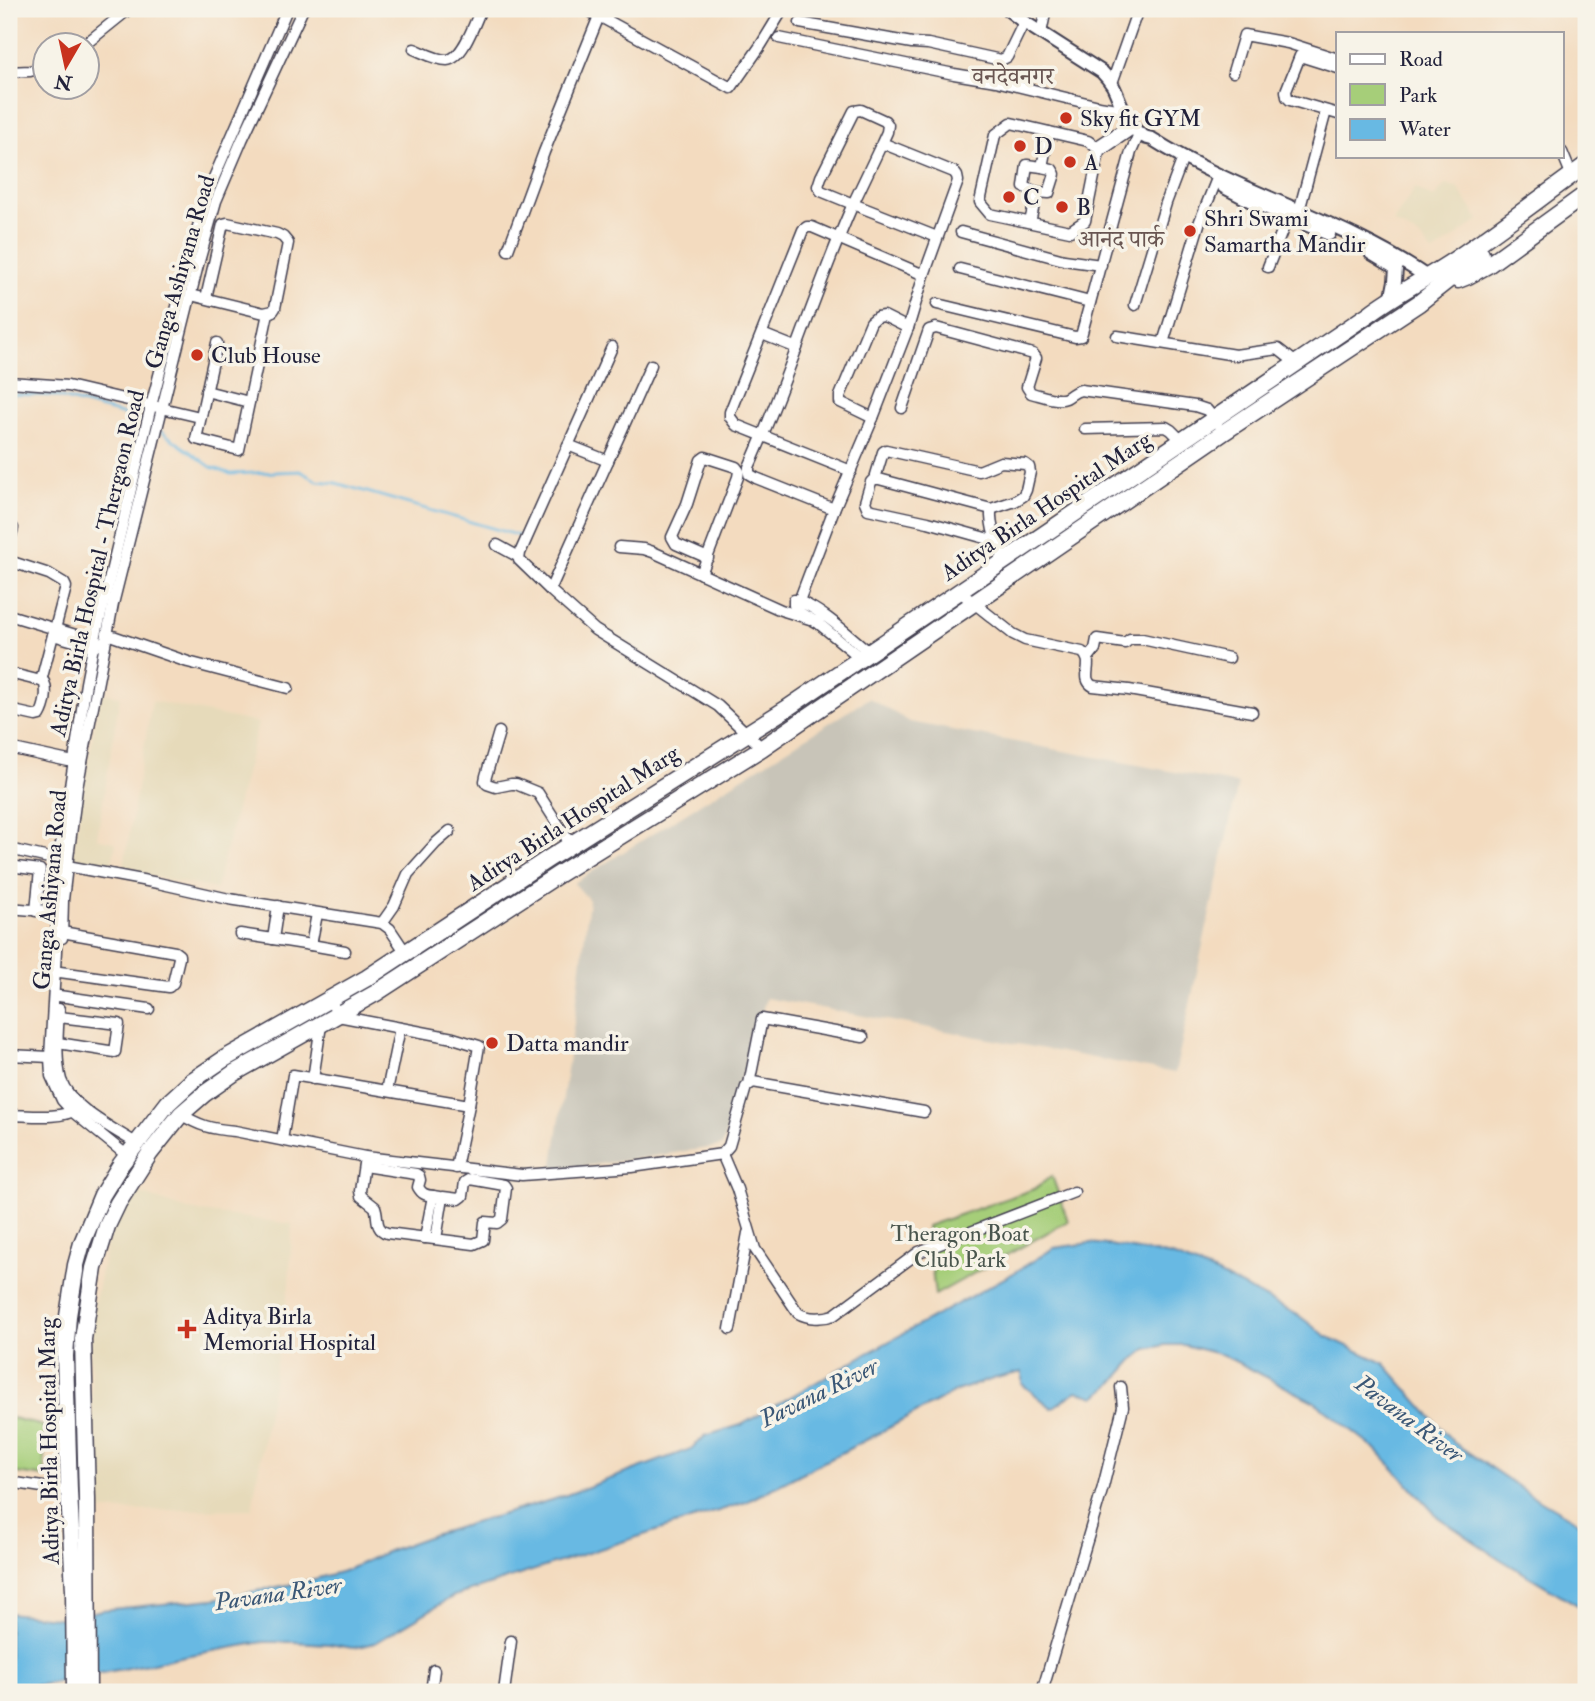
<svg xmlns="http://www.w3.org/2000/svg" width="1595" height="1701" font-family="'IM FELL Double Pica','Noto Serif Devanagari',serif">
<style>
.built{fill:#e6daba}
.industrial{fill:#c8c4b8}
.green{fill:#a6ce79;stroke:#64785a;stroke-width:2}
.water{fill:#68b9e3;stroke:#456e8f;stroke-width:2}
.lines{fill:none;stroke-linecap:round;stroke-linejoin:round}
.stream{stroke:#68b9e3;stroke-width:2.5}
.minor-casing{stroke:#413e4f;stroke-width:13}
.tertiary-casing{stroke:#413e4f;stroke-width:16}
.primary-casing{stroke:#413e4f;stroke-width:19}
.minor{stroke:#fff;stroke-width:10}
.tertiary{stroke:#fff;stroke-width:12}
.primary{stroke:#fff;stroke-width:16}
.poi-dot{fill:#c8321e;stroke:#f7f3e8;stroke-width:2.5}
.labels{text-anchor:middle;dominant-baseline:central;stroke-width:7;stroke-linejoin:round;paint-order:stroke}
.poi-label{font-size:23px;fill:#22223b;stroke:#f7f3e8;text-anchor:start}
.street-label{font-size:23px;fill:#22223b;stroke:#f7f3e8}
.park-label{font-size:23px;fill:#4a564e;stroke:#f7f3e8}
.neighbourhood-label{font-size:24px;fill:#695652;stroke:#f7f3e8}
.water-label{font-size:24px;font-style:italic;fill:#3a5776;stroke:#f7f3e8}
</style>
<rect width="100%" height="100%" fill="#f7f3e8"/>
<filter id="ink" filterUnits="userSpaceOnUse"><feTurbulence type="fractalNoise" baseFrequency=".0143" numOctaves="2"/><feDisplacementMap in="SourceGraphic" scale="14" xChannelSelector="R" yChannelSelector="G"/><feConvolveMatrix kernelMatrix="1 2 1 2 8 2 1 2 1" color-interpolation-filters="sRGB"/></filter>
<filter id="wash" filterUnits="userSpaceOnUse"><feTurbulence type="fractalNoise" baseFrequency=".00686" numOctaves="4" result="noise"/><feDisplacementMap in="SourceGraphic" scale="28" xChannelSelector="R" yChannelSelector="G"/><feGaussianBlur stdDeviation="1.57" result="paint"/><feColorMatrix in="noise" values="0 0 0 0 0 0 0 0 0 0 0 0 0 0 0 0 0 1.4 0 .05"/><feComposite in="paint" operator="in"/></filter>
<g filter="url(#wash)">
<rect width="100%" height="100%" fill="#f3dbbf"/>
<g class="built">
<polygon points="1445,185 1457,187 1479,220 1433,253 1418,236 1393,222 1415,188 1434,198"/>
<polygon points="100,693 120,696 97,838 116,843 110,871 71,863"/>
<polygon points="152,701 258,723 216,889 123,871"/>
<polygon points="135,1192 188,1210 292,1224 289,1285 252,1509 102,1511 93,1424 90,1352 94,1305 108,1239 120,1213"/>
</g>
<polygon class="industrial" points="869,698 910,722 1238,784 1175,1073 766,998 722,1146 552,1171 575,1016 589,900 574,883"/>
<g class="green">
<polygon points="1052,1176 1068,1221 935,1295 927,1226 1034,1189"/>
<polygon points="9,1417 43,1426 45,1477 9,1472"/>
</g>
<polygon class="water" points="1090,1243 1115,1246 1172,1256 1218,1274 1298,1315 1326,1336 1384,1363 1453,1442 1531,1495 1586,1527 1586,1610 1500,1559 1438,1517 1377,1450 1315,1402 1223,1355 1184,1345 1165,1345 1147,1349 1132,1361 1111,1385 1095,1397 1077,1391 1052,1408 1022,1384 1022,1372 996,1378 956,1391 872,1437 746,1502 454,1596 375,1643 353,1648 329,1644 294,1642 263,1642 174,1658 153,1663 40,1685 9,1685 9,1613 65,1619 102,1610 213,1599 304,1582 347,1570 388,1551 433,1535 561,1497 691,1449 705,1436 741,1425 868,1353 1012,1274 1054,1248"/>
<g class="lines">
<g class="stream">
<polyline points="9,394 54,396 136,418 142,421"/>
<polyline points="161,431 211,467 231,474 300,471 318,481 336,483 523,537"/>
</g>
</g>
</g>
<g filter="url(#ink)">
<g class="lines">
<defs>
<g id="minor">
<polyline points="585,9 599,16"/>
<polyline points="800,23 912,43 928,44 1001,60 1007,57 1024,22"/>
<polyline points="1041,33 1046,9"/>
<polyline points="779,38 954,74 996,81 1099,106 1123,110"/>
<polyline points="83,46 129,9"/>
<path d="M414 49C424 53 436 60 447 60 463 59 475 22 481 9"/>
<polyline points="1338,68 1300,56 1286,91 1287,97 1290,100 1338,114"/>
<polyline points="9,72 30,71 46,66"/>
<polyline points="1233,72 1244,35 1288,43 1338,59"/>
<polyline points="1112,83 1138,9"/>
<polyline points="1131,124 1096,147 1088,141 1011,123 995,135 980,202 990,214 1070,231 1085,221 1099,152 1134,128"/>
<polyline points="1562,152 1569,169"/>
<polyline points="1037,192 1049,193 1055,174 1052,169 1042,167"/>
<polyline points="1299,211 1326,111"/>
<polyline points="1030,222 1037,192 1024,187 1027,165 1042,167 1049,132"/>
<polyline points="961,232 1064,260 1101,265"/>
<polyline points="508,250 544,152 599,16 731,88 761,45 783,9"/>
<polyline points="1268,267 1290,211"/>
<polyline points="960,269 1090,302"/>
<polyline points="191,295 264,313 273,311 275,308 288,243 283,237 277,234 227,223 223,224 206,298"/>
<polyline points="937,304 1075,337 1081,336 1131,152 1139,134"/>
<polyline points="1135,305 1166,203 1183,158"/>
<polyline points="762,334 797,348"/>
<polyline points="1117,336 1235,355 1278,349 1296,363"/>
<polyline points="217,343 196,439 239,450 268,313"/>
<polyline points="1163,343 1200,221 1218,176"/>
<polyline points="612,347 520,553 519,560 550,590 595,630 718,706 762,748"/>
<polyline points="9,382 68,386 200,417"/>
<polyline points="206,391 249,402"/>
<path d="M902 408 929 330 936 328 1033 354 1036 358 1027 387 1031 393C1040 395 1057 402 1066 398 1073 394 1074 391 1081 390L1195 406 1207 410 1217 423"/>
<polyline points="873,418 840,402 840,396 871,322 877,317 884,316 908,328"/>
<polyline points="1085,429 1166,427 1171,430 1182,441"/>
<polyline points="568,445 608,461"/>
<polyline points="851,471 736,425 730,417 730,412 803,230 807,227 812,227 924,275"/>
<polyline points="876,475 883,452 886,450 979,471 1001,462 1025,464 1029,467 1030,472 1026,490 1023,496 1015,501 991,509 879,479 874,479 871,482 865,502 868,509 928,522 996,541"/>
<polyline points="834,509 873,418 908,328 924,275 958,181 957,176 954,172 882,143 853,204 821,191 818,186 821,177 854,111 861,110 885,121 888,125 887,132 882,143"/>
<path d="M991 509C990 529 997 544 1005 561"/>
<polyline points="9,543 13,528"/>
<polyline points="497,545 519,557"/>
<polyline points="619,547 644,549 653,552 781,610 810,619"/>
<polyline points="9,561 49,574 64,583 66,587 55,629"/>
<polyline points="701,574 738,477 739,471 736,467 705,457 701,460 687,504 672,537 676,544 708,558"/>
<polyline points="550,590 651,365"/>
<path d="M960 592 1013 634 1025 640 1082 652C1096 662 1079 678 1093 686L1129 690 1252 712"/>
<path d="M799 601 834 509 756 478 749 474V467C788 381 815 290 853 204L937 237"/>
<polyline points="9,615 99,642"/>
<polyline points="107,634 188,662 288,688"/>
<polyline points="53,635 95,647"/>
<polyline points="1088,658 1095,649 1097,639 1125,643 1130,639 1142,639 1229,658"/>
<path d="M862 659 818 623 797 611 794 605V600C817 605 851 637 870 653"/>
<polyline points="9,673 41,681 53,635"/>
<path d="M9 710 36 716 40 715C45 707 48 691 44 682L41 681"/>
<polyline points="499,732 486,776 485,781 487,784 496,787 511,784 516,784 538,793 571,845"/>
<polyline points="9,748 73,762"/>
<polyline points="9,849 58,860 67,866 158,883 229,899 382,923 390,929 406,953"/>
<polyline points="9,866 40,870 36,911"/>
<polyline points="278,906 273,939 311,945"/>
<polyline points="9,908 56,912"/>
<polyline points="317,914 311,945 345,951"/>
<polyline points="382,923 394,906 408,874 436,843 450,831"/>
<polyline points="240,934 273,939"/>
<polyline points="62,938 63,900 67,866 77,788 113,604 198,265 216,201 242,140 303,9"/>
<polyline points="60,972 169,987 173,983 179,958 179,955 175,952 62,932"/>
<polyline points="59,996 149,1009"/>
<polyline points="330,999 338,1016 453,1038 479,1046 469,1105 456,1168"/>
<path d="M59 1009C58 1031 55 1058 61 1080 70 1108 116 1130 139 1145"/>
<polyline points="58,1043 115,1052 119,1024 59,1017"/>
<polyline points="9,1055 50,1057"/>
<polyline points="313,1079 321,1025"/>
<polyline points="749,1084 762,1019 863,1037"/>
<polyline points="387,1091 400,1028"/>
<path d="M179 1113C199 1126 211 1129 235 1131L365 1157 522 1175 632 1167 722 1154 737 1189 755 1249 798 1313C808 1319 823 1319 834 1315L919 1252 1074 1192"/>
<path d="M9 1115C28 1115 60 1120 77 1109"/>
<polyline points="282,1140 293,1075 469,1105"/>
<polyline points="722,1154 729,1146 746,1087 753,1082 924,1112"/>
<path d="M365 1157 360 1191 361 1196 375 1207C379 1217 374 1229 387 1233L474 1244 483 1240 485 1222 497 1223 502 1219 506 1188 504 1185 470 1179 465 1182 463 1196 459 1199 443 1197 436 1239"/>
<polyline points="130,1158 73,1112 62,1100 51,1076 50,1057 56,951 58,864 86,683 93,647 151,406 206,196 287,9"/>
<path d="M364 1166 416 1174 419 1176 420 1180 418 1187C422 1194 425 1195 433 1196"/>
<polyline points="425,1238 433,1196 439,1197"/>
<polyline points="730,1329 748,1233"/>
<polyline points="9,1482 69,1491"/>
<polyline points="431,1692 434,1670"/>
<polyline points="504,1692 511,1641"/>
<polyline points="1042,1692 1103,1487 1123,1407 1121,1387"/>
</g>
<g id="tertiary">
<path d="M1007 9 1024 22 1102 72C1106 76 1110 81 1113 86 1122 103 1128 136 1152 139 1239 194 1342 219 1427 277"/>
<polyline points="1224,187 1251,201 1329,234"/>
<polyline points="1371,253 1396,268 1395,281 1392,296"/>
</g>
<g id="primary">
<polyline points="1458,280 1468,276 1488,265 1586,194"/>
<path d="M75 1692 74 1590 69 1491 65 1356 68 1316 76 1265 82 1243 102 1195 121 1164 168 1103 193 1080 224 1059 367 978 548 859 786 709 1369 314C1398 292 1430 277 1460 256 1503 227 1544 195 1586 165"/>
<polyline points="88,1692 87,1499 83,1339 94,1268 107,1226 118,1203 150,1153 181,1114 204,1094 234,1073 376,993 559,874 762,748 1224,432 1419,303 1481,254"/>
</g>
</defs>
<use href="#minor" class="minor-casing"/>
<use href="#tertiary" class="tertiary-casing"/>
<use href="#primary" class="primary-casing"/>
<use href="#minor" class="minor"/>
<use href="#tertiary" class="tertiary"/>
<use href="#primary" class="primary"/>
</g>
</g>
<g class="poi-dot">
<circle cx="1066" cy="118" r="7"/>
<circle cx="1020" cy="146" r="7"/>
<circle cx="1070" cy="162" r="7"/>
<circle cx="1009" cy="197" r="7"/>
<circle cx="1062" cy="207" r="7"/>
<circle cx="1190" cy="231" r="7"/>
<circle cx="197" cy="355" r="7"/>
<circle cx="492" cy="1043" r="7"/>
<path d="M183.5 1318.5h7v7h7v7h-7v7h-7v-7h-7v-7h7z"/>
</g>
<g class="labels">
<g class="poi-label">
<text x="1080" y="118">Sky fit GYM</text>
<text x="1034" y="146">D</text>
<text x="1084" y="162">A</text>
<text x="1023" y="197">C</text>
<text x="1076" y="207">B</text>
<text x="1204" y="218">Shri Swami<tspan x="1204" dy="26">Samartha Mandir</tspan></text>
<text x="211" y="355">Club House</text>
<text x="506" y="1043">Datta mandir</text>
<text x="203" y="1316">Aditya Birla<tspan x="203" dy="26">Memorial Hospital</tspan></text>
</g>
<g class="street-label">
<text transform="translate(180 272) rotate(-74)">Ganga Ashiyana Road</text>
<text transform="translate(1046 506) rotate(-34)">Aditya Birla Hospital Marg</text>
<text transform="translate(97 563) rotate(-77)">Aditya Birla Hospital - Thergaon Road</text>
<text transform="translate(573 818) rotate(-33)">Aditya Birla Hospital Marg</text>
<text transform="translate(50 890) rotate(-85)">Ganga Ashiyana Road</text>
<text transform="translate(49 1441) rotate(-91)">Aditya Birla Hospital Marg</text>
</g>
<g class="park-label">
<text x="960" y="1233">Theragon Boat<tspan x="960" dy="26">Club Park</tspan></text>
</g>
<g class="neighbourhood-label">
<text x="1013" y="76">वनदेवनगर</text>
<text x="1121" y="239">आनंद पार्क</text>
</g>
<g class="water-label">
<text transform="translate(819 1393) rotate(-26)">Pavana River</text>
<text transform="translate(1409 1419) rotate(37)">Pavana River</text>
<text transform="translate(278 1594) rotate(-8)">Pavana River</text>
</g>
</g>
<rect width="1595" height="1701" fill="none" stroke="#f7f3e8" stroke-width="35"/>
<rect x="1336" y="32" width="228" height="126" fill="#f7f3e8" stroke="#a29fa3" stroke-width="2"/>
<rect x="1350" y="54" width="35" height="10" fill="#ffffff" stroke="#a29fa3" stroke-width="2"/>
<text x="1399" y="66" font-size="21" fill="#22223b">Road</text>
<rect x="1350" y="84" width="35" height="21" fill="#a6ce79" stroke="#a29fa3" stroke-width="2"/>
<text x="1399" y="102" font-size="21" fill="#22223b">Park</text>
<rect x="1350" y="119" width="35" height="21" fill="#68b9e3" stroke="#a29fa3" stroke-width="2"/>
<text x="1399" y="136" font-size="21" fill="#22223b">Water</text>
<g transform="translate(66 66) rotate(189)"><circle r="33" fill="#f7f3e8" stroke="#a29fa3" stroke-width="2"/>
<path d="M0-5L12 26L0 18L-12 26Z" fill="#c8321e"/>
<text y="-10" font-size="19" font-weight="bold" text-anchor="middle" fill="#22223b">N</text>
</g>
</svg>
